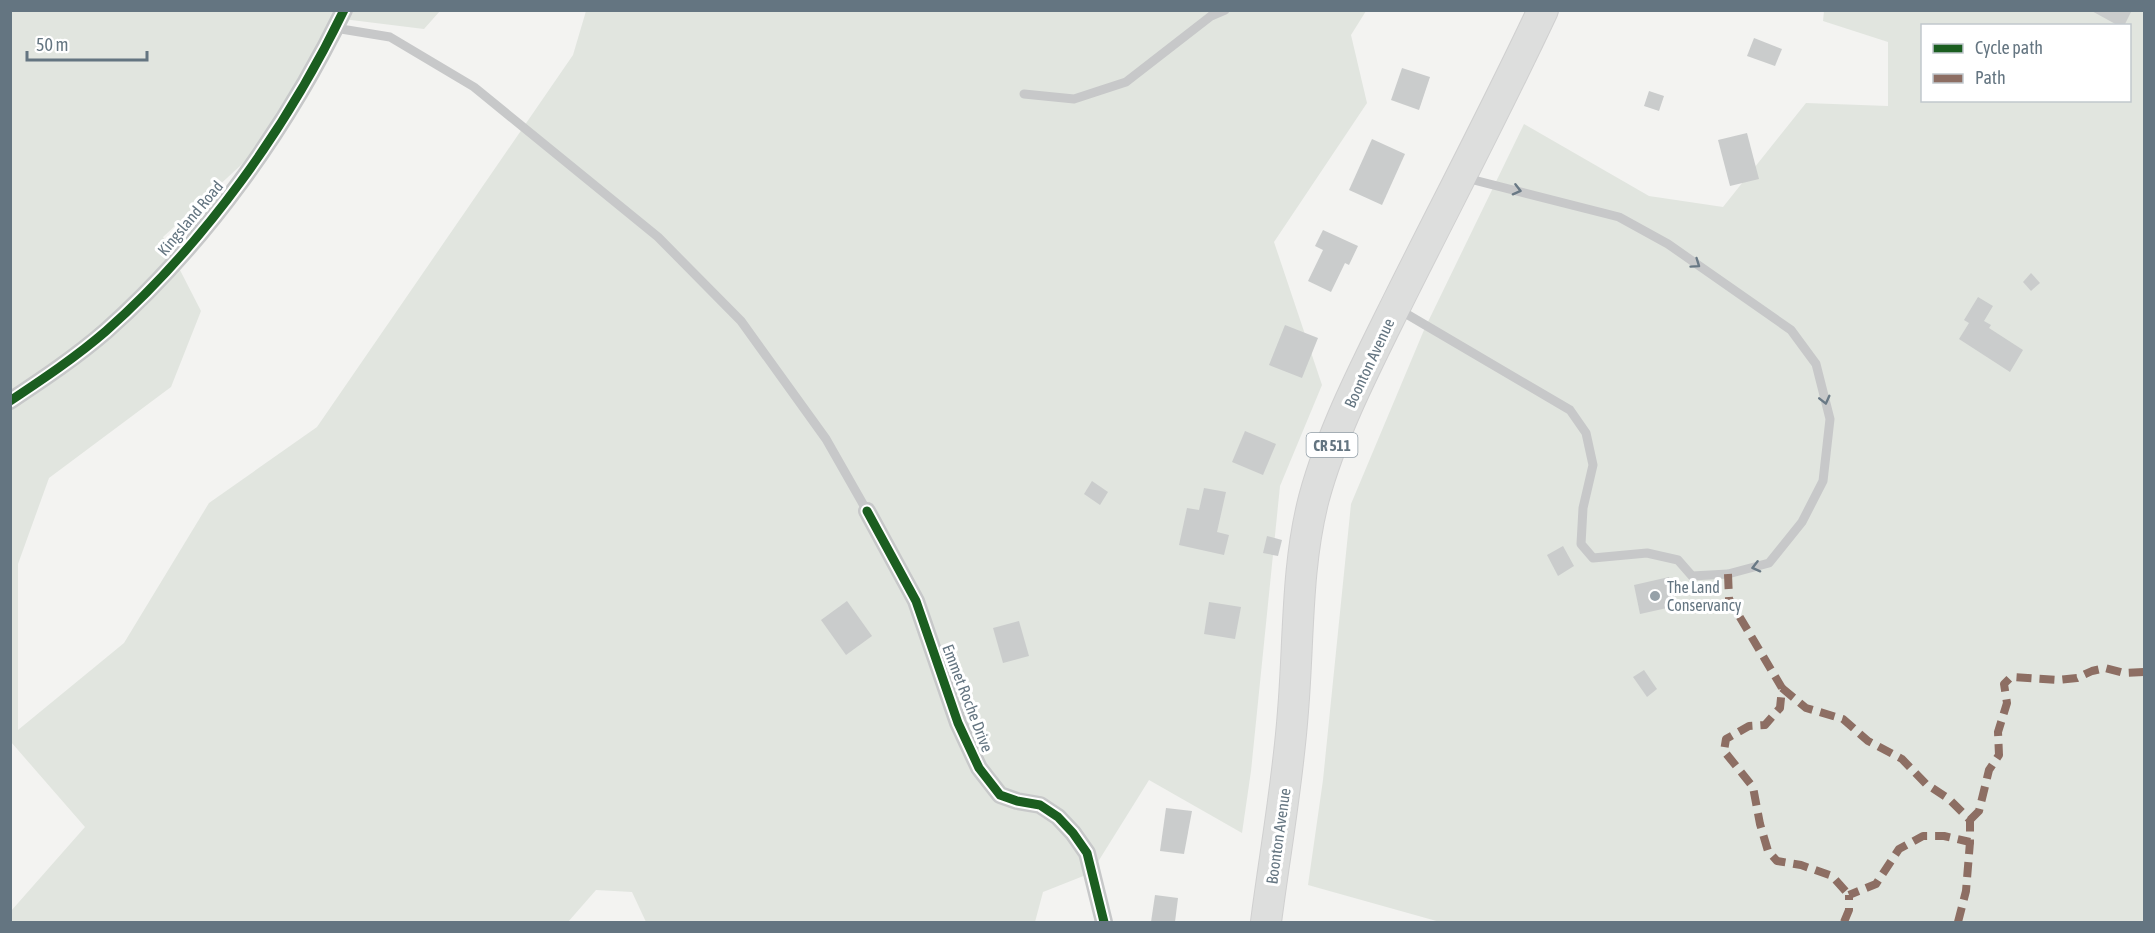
<svg xmlns="http://www.w3.org/2000/svg" width="2155" height="933" font-family="'Asap Condensed',sans-serif">
<style>
.green{fill:#e1e5df;fill-rule:evenodd}
.building{fill:#cacccc}
.lines{fill:none;stroke-linecap:round;stroke-linejoin:round}
.primary-casing{stroke:#d0d0d0;stroke-width:32}
.lane{stroke:#c7c8c9;stroke-width:9}
.street{stroke:#c7c8c9;stroke-width:18}
.primary{stroke:#dddedd;stroke-width:30}
.quiet{stroke:#8d6e63;stroke-width:8;stroke-dasharray:15 8;stroke-linecap:butt}
.cycleway-casing{stroke:#fff;stroke-width:13}
.cycleway{stroke:#1b5e20;stroke-width:9}
.oneway{stroke:#697985}
.poi-dot{fill:#96a1a8;stroke:#fff;stroke-width:2}
.labels{text-anchor:middle;dominant-baseline:central;stroke-width:6;stroke-linejoin:round;paint-order:stroke}
.shield{fill:#fff;stroke:#929ea7;stroke-width:1.5}
.shield-label{font-size:15px;font-weight:bold;fill:#647581}
.street-label{font-size:16px;fill:#647581;stroke:#fff}
.poi-label{font-size:16px;fill:#647581;stroke:#fff;text-anchor:start}
</style>
<rect width="100%" height="100%" fill="#f3f3f1"/>
<g class="green">
<polygon points="10,11 440,11 424,29 343,19 265,143 163,237 201,311 171,387 49,478 18,564 18,730 124,643 209,503 317,427 573,55 586,11 1366,11 1351,35 1367,103 1274,242 1322,385 1280,486 1251,771 1242,833 1149,780 1091,873 1043,892 1035,922 646,922 632,892 596,890 568,922 11,922 11,911 85,827 11,742"/>
<path d="M1824 11H2144V922H1440L1308 885 1323 780 1351 504 1424 330 1524 124 1649 196 1723 207 1806 103 1888 106V42L1823 21ZM1922 26H2130V100H1922Z"/>
</g>
<g class="building">
<polygon points="2090,10 2132,10 2124,26 2119,26"/>
<polygon points="1754,38 1782,49 1775,66 1747,56"/>
<polygon points="1402,68 1430,77 1419,110 1391,100"/>
<polygon points="1649,91 1664,96 1659,111 1644,106"/>
<polygon points="1747,133 1759,179 1730,186 1718,140"/>
<polygon points="1372,139 1405,154 1382,205 1349,190"/>
<polygon points="1323,230 1358,246 1349,265 1345,263 1331,292 1308,281 1323,250 1315,246"/>
<polygon points="2031,273 2040,283 2031,291 2023,282"/>
<polygon points="1978,297 1993,306 1984,321 1991,325 1989,328 2023,350 2010,372 1959,339 1969,323 1964,320"/>
<polygon points="1285,325 1318,338 1302,378 1269,365"/>
<polygon points="1245,431 1276,444 1263,475 1232,462"/>
<polygon points="1092,481 1108,492 1100,505 1084,494"/>
<polygon points="1204,488 1226,492 1217,532 1229,535 1224,555 1179,545 1187,508 1199,510"/>
<polygon points="1267,536 1282,540 1278,556 1263,553"/>
<polygon points="1563,546 1574,566 1558,576 1547,555"/>
<polygon points="1669,577 1676,606 1640,614 1634,585"/>
<polygon points="847,601 872,636 846,655 821,620"/>
<polygon points="1209,602 1241,607 1235,639 1204,634"/>
<polygon points="1019,621 1029,656 1003,663 993,628"/>
<polygon points="1644,670 1657,689 1647,697 1633,677"/>
<polygon points="1166,808 1192,811 1184,854 1160,851"/>
<polygon points="1155,895 1178,898 1175,922 1151,922"/>
</g>
<g class="lines">
<defs>
<path id="primary" d="M1266 922C1275 852 1288 782 1293 711 1299 640 1296 567 1314 498 1333 428 1370 358 1402 293 1449 199 1498 106 1543 10"/>
</defs>
<use href="#primary" class="primary-casing"/>
<g class="lane">
<polyline points="335,28 390,37 474,87 658,237 741,321 826,439 867,511"/>
<polyline points="1024,94 1074,99 1126,82 1211,16 1225,10"/>
<polyline points="1398,309 1570,410 1586,433 1593,465 1583,508 1581,544 1593,558 1647,553 1678,560 1692,576 1728,574 1769,563 1802,522 1823,481 1830,419 1816,364 1791,330 1668,244 1619,217 1466,178"/>
</g>
<g class="street">
<path d="M10 401C43 379 76 357 106 331 204 244 287 128 344 10"/>
<polyline points="867,511 916,601 958,723 979,768 1000,795 1017,801 1040,805 1058,817 1073,833 1087,853 1104,922"/>
</g>
<use href="#primary" class="primary"/>
<g class="quiet">
<polyline points="1728,574 1729,599 1782,688 1780,708 1765,725 1749,726 1726,739 1724,751 1753,787 1760,824 1768,851 1777,861 1801,865 1832,876 1849,895"/>
<polyline points="1782,688 1806,708 1843,719 1868,741 1902,759 1926,784 1949,799 1970,820 1970,842 1944,836 1923,836 1899,849 1876,884 1849,895"/>
<polyline points="1970,820 1979,811 1989,770 1999,755 1998,732 2007,703 2004,684 2011,677 2058,680 2077,678 2092,671 2105,668 2124,673 2144,672"/>
<polyline points="1844,922 1849,910 1849,895"/>
<polyline points="1958,922 1966,891 1970,842"/>
</g>
<defs>
<g id="cycleway">
<path d="M10 401C43 379 76 357 106 331 204 244 287 128 344 10"/>
<polyline points="867,511 916,601 958,723 979,768 1000,795 1017,801 1040,805 1058,817 1073,833 1087,853 1104,922"/>
</g>
</defs>
<use href="#cycleway" class="cycleway-casing"/>
<use href="#cycleway" class="cycleway"/>
</g>
<defs><path id="oneway-chevron" d="M-2-3.5L2.5 0L-2 3.5" fill="none" stroke-width="1.6" stroke-linecap="round" stroke-linejoin="round" transform="scale(1.5)"/></defs>
<g class="oneway">
<use href="#oneway-chevron" transform="translate(1517 190) rotate(14)"/>
<use href="#oneway-chevron" transform="translate(1696 264) rotate(35)"/>
<use href="#oneway-chevron" transform="translate(1825 400) rotate(76)"/>
<use href="#oneway-chevron" transform="translate(1756 567) rotate(166)"/>
</g>
<circle class="poi-dot" cx="1655" cy="596" r="6"/>
<g class="labels">
<rect class="shield" x="1306.5" y="433" width="51" height="24" rx="4.5"/>
<g class="shield-label">
<text x="1332" y="445">CR 511</text>
</g>
<g class="street-label">
<text transform="translate(190 218) rotate(-50)">Kingsland Road</text>
<text transform="translate(1369 363) rotate(-65)">Boonton Avenue</text>
<text transform="translate(968 698) rotate(69)">Emmet Roche Drive</text>
<text transform="translate(1278 836) rotate(-82)">Boonton Avenue</text>
</g>
<g class="poi-label">
<text x="1667" y="587">The Land<tspan x="1667" dy="18">Conservancy</tspan></text>
</g>
</g>
<rect width="2155" height="933" fill="none" stroke="#647581" stroke-width="24"/>
<rect x="1921" y="24" width="210" height="78" fill="#ffffff" stroke="#c1c8cd" stroke-width="1.5"/>
<rect x="1933" y="44" width="30" height="9" fill="#1b5e20" stroke="#c1c8cd" stroke-width="1.5"/>
<text x="1975" y="54" font-size="18" fill="#647581">Cycle path</text>
<rect x="1933" y="74" width="30" height="9" fill="#8d6e63" stroke="#c1c8cd" stroke-width="1.5"/>
<text x="1975" y="84" font-size="18" fill="#647581">Path</text>
<path d="M27 51v9h120v-9" fill="none" stroke="#647581" stroke-width="3"/>
<text x="36" y="51" font-size="18" fill="#647581" stroke="#ffffff" stroke-width="4.5" paint-order="stroke">50 m</text>
</svg>
